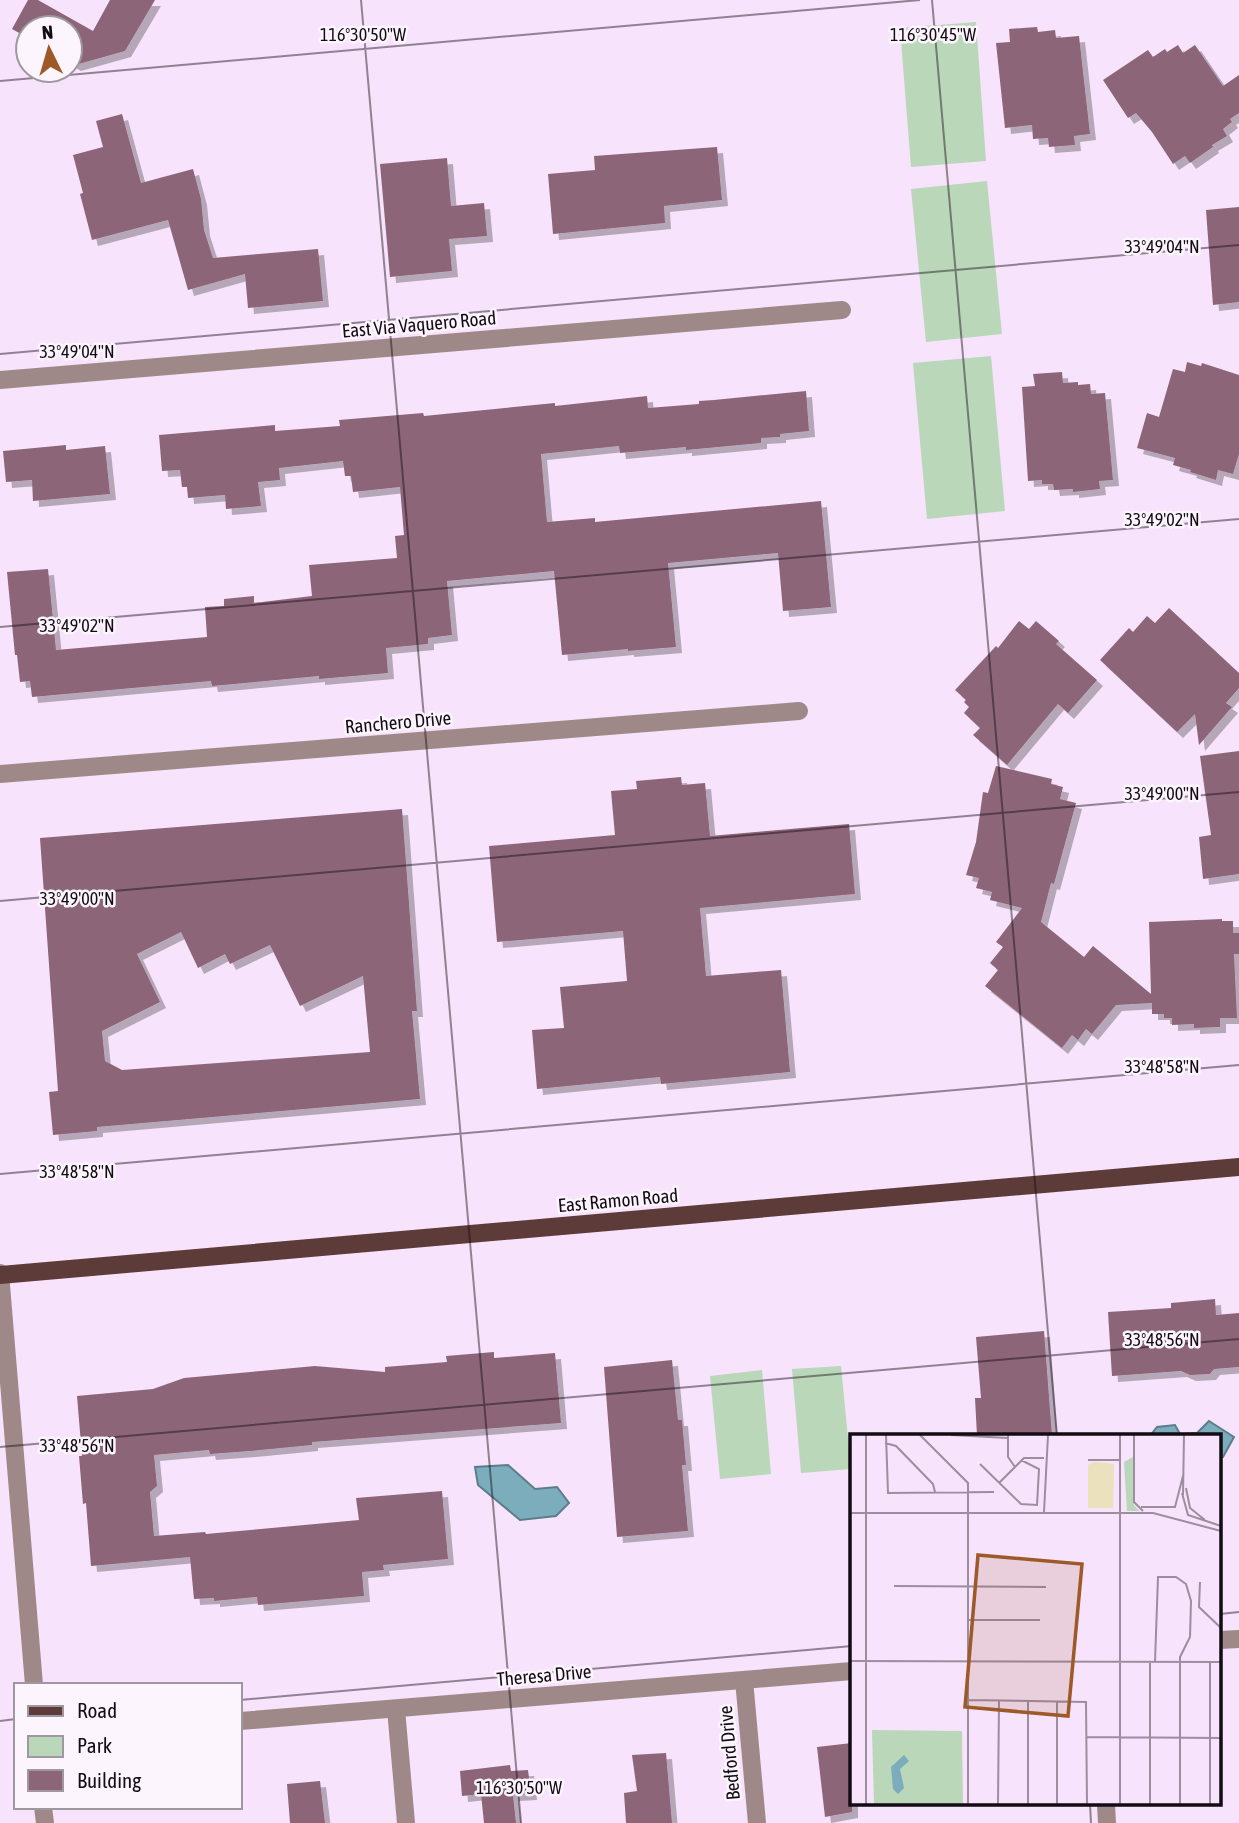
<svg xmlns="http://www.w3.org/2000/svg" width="1239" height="1823" font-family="'Asap Condensed',sans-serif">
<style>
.green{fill:#bad7ba}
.water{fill:#7badbc;stroke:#5c7d8a;stroke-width:2}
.building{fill:#8c6579;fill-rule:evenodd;filter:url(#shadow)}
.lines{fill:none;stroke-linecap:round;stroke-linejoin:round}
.minor{stroke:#9e8988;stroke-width:18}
.major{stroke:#5d3b39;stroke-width:18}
.ticks{fill:none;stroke:#130c14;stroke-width:2;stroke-opacity:0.45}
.labels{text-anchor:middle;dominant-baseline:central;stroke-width:5;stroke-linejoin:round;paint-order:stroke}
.street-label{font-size:19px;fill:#130c14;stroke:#fdf5fe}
.inset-road{fill:none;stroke:#9c8d9f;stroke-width:2}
.view{fill:#9d5a28;fill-opacity:0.15;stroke:#9d5a28;stroke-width:3.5}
.inset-edge{fill:none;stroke:#130c14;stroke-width:3.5}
.ticks-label{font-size:18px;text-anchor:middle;fill:#130c14;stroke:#fdf5fe;stroke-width:5;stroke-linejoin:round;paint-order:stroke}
</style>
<defs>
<filter id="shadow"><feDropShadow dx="6" dy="6" stdDeviation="0" flood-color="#0004"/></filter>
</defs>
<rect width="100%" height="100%" fill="#f7e3fb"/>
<g class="green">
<polygon points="976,22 986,161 911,167 900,28"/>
<polygon points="987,181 1002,334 926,342 911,189"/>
<polygon points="991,356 1005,511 927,519 913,363"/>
<polygon points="841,1366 851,1469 801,1473 792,1369"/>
<polygon points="762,1370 771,1474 720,1479 710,1376"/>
</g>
<g class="water">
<polygon points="1209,1421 1234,1437 1223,1457 1220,1457 1220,1436 1150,1436 1157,1427 1175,1425 1180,1434 1197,1433"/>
<polygon points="508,1465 535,1489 557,1487 569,1503 556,1516 520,1520 478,1485 475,1467"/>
</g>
<g class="building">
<polygon points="28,0 38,0 93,31 110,0 155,0 125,51 75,65 70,62 70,28 28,28 28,38 12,29"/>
<polygon points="1037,27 1038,32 1055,30 1056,38 1079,36 1090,134 1074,136 1075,145 1049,147 1048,138 1033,139 1032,125 1005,128 996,43 1010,42 1009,29"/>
<polygon points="1178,45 1183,53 1195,45 1223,86 1239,75 1239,113 1230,119 1232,122 1223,129 1227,136 1212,145 1213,147 1190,163 1185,156 1173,164 1152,132 1136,113 1128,118 1103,80 1148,50 1153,57 1165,49 1167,52"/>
<polygon points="122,114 141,183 193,169 201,199 204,230 213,258 318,249 323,301 248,308 245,274 188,290 168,220 92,240 80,194 83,193 73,155 103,147 96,121"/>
<polygon points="717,147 722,200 664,206 665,223 553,234 548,174 595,170 594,156"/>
<polygon points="447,158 451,206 484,203 487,236 449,239 452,271 390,277 380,164"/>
<polygon points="1239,207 1239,302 1213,305 1206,210"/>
<polygon points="1187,362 1201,366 1202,363 1239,375 1239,454 1233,474 1218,470 1216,480 1190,472 1191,470 1173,465 1175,458 1137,448 1147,413 1159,417 1173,369 1185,372"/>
<polygon points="1062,372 1063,383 1078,382 1078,385 1090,384 1091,394 1105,393 1113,480 1099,481 1100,489 1073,492 1073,489 1054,490 1053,484 1042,484 1042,480 1028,481 1022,387 1035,386 1033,374"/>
<polygon points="806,391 809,431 780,434 780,437 761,438 761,443 686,450 686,447 620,453 619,446 541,454 547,522 595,518 595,522 821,501 831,607 783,611 778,553 668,563 676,647 628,651 628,649 562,655 554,571 447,581 452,635 428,638 428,644 386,648 388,673 319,679 319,676 212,686 211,681 32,697 30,681 20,682 17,655 15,655 7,572 48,569 56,650 207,637 205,607 224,606 224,599 254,596 254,603 312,596 309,565 397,558 395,536 404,535 400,487 353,492 351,476 345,476 343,461 279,468 280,480 258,482 261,506 226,509 225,495 188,498 187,487 182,487 180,470 162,471 159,435 275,425 275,431 340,426 339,420 423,413 424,416 555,403 555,406 647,396 648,408 699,404 699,401 714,400"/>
<polygon points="66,445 66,450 105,446 110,494 33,501 32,480 6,482 3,451"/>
<polygon points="1169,608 1239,673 1239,688 1226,703 1232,707 1199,745 1195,714 1177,732 1100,660 1129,628 1133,632 1147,616 1155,623"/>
<polygon points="1019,621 1029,629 1036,621 1059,641 1056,644 1097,680 1068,713 1058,704 1007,765 973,735 980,728 964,713 969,707 964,702 966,700 955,690 996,646 998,648"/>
<polygon points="1239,751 1239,874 1203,879 1199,837 1211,835 1200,756"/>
<polygon points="996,766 1052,779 1051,784 1063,787 1060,799 1076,803 1054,884 1051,883 1041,922 1084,957 1093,946 1151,994 1149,922 1222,919 1222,921 1233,921 1233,933 1239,933 1239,954 1234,954 1237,1018 1220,1018 1220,1027 1194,1028 1194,1024 1172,1025 1172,1018 1164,1018 1164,1014 1152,1014 1152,1003 1116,1005 1092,1034 1086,1029 1078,1040 1072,1035 1062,1048 985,986 998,970 990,963 1003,947 996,942 1022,908 990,900 992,892 976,888 979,878 966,875 976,842 983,792 988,793"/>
<polygon points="681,777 682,785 705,783 710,836 849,824 855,894 700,908 706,976 781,970 790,1072 661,1084 660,1077 537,1089 532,1030 564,1028 560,987 627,981 623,931 497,942 489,846 615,835 611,791 637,789 636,781"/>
<path d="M402 809 417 1011H412L420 1099 97 1127V1131L53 1135 49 1092 58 1091 40 838ZM181 932 198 968 225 954 230 964 270 945 300 1006 363 976 370 1052 122 1070 105 1061 102 1031 160 1002 137 954Z"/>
<polygon points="1215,1299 1216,1315 1239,1313 1239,1367 1214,1369 1210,1374 1190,1375 1181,1371 1112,1376 1108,1312 1171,1308 1171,1303"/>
<polygon points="1044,1331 1052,1436 977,1436 975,1398 981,1398 976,1337"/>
<polygon points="494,1352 494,1358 555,1353 561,1423 312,1442 312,1445 250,1451 210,1454 209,1450 154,1455 157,1486 150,1492 154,1536 205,1532 206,1534 359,1520 356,1498 442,1491 448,1559 383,1565 384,1570 362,1572 364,1596 258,1605 257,1597 214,1601 214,1598 194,1599 190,1557 91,1566 86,1503 83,1504 79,1456 82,1456 77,1396 153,1389 184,1378 315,1366 385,1372 385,1367 447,1362 446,1356"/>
<polygon points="672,1360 678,1420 682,1420 686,1465 682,1465 688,1531 617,1537 604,1367"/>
<polygon points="852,1743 852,1812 825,1817 817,1747"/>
<polygon points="666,1753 672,1823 626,1823 624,1793 637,1791 632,1755"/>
<polygon points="510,1765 511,1771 528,1770 531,1794 513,1795 516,1823 484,1823 481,1794 462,1796 460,1771"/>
<polygon points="320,1781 325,1823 290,1823 287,1784"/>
</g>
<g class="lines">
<g class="minor">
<polyline points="0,380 842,310"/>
<polyline points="0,774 799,711"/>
<polyline points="0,1273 34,1685"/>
<polyline points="1220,1640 1239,1639"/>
<polyline points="744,1680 757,1823"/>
<polyline points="396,1709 406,1823"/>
<polyline points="240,1721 852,1671"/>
<polyline points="1106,1804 1107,1823"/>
<polyline points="43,1807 45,1823"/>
</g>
<polyline class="major" points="0,1275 1239,1167"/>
</g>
<path class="ticks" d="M361 0 521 1823M932 0 1057 1436M0 81 920 0M0 354 1239 245M0 627 1239 519M0 901 1239 792M0 1174 1239 1065M0 1447 1239 1339M1220 1614 1239 1612M240 1700 852 1646M0 1721 16 1719M1090 1804 1091 1823"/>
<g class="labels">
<g class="street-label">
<text transform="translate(419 324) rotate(-5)">East Via Vaquero Road</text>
<text transform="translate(398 722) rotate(-5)">Ranchero Drive</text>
<text transform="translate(618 1200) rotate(-5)">East Ramon Road</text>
<text transform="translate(544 1675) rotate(-5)">Theresa Drive</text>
<text transform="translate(729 1753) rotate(-95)">Bedford Drive</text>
</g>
</g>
<g transform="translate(850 1434)">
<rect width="371" height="371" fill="#f7e3fb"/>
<path d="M283 23 284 71 289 77H277L274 28ZM22 296 112 297 113 370H24Z" fill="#bad7ba"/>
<path d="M244 28 264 30 263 74H238V31Z" fill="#ebe1bc"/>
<path d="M54 321 59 327 50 335 54 354 48 360 43 355 41 333Z" fill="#7badbc"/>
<path class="inset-road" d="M36 1 38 59 144 58M70 1 118 49V370M101 1 158 4M158 1V23L165 33M284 1V68L293 77M35 9 46 12 83 50 85 58M238 26H270M130 30 171 70 187 71 189 35 171 26M149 49 174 24H194M336 54 340 74 355 86M332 59 338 81 371 92M333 61 334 1M291 73H325L333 42M194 78 198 1M0 79H303L371 97M350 148 349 173 371 194M44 152 196 153M118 186H190M0 227 371 228M270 228V370M270 228V1M305 228 308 143H326L336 150 341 167 340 203 330 223V370M118 266 236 268 237 370M178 267V370M207 267V370M237 303 371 304M16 370V1M148 370 149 267M300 370V228M360 370V228"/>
<path class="view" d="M128 121 232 130 218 282 115 273Z"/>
<rect width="371" height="371" class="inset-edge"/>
</g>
<g class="ticks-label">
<text x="363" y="41">116°30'50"W</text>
<text x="933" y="41">116°30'45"W</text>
<text x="1162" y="253">33°49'04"N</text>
<text x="77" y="358">33°49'04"N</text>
<text x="1162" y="526">33°49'02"N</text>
<text x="77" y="632">33°49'02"N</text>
<text x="1162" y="800">33°49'00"N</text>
<text x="77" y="905">33°49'00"N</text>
<text x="1162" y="1073">33°48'58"N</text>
<text x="77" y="1178">33°48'58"N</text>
<text x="1162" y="1346">33°48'56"N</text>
<text x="77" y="1452">33°48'56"N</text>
<text x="519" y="1794">116°30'50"W</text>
</g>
<rect x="14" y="1683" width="228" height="126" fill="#fdf5fe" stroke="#9f98a0" stroke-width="2"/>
<rect x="28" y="1706" width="35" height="10" fill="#5d3b39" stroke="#9f98a0" stroke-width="2"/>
<text x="77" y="1718" font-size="21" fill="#130c14">Road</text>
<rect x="28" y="1736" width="35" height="21" fill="#bad7ba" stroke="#9f98a0" stroke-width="2"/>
<text x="77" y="1753" font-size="21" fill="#130c14">Park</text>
<rect x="28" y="1770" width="35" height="21" fill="#8c6579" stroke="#9f98a0" stroke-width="2"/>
<text x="77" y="1788" font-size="21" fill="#130c14">Building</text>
<g transform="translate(49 49) rotate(355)"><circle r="33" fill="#fdf5fe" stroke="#9f98a0" stroke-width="2"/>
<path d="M0-5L12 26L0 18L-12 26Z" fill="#9d5a28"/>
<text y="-10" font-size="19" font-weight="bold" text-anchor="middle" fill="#130c14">N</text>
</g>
</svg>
